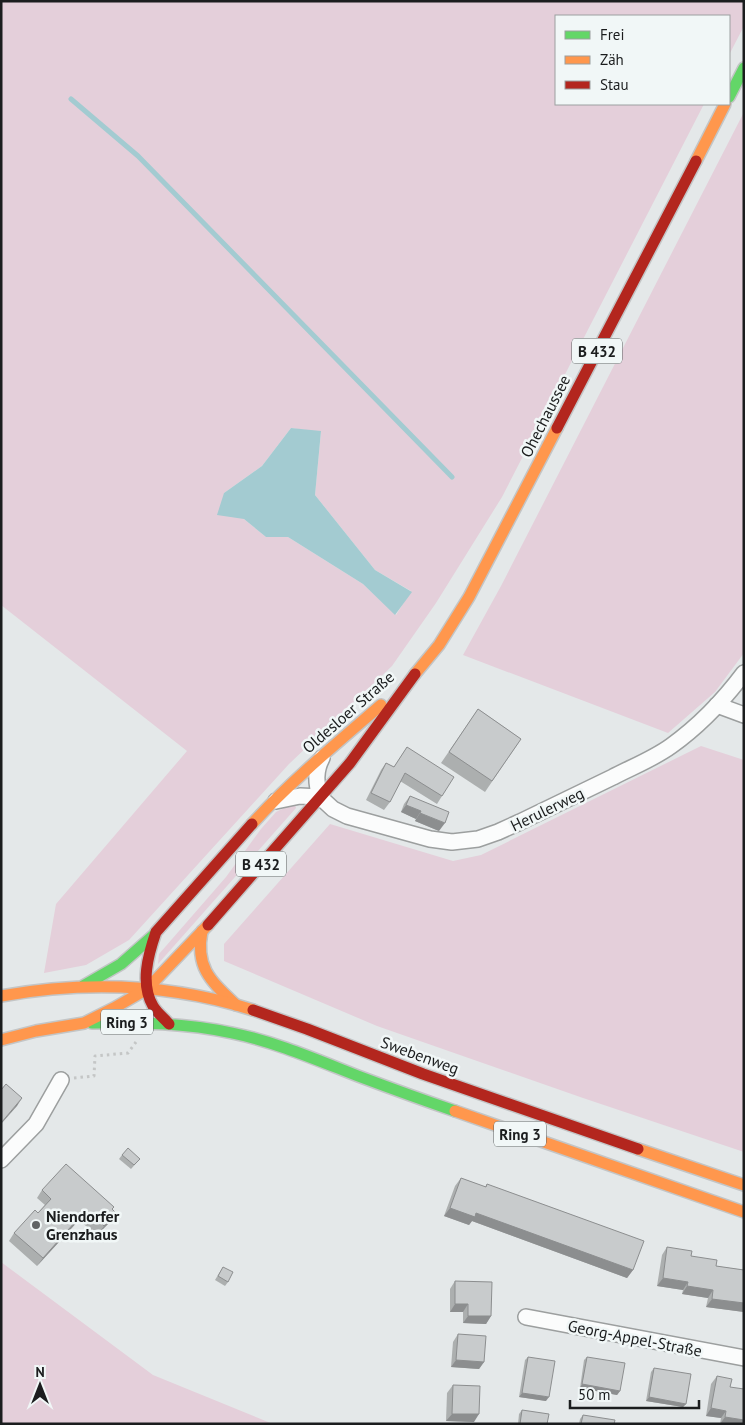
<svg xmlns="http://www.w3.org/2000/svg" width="745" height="1425" font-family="'PT Sans',sans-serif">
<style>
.green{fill:#e4cfda;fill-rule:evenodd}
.water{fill:#a3cbd1}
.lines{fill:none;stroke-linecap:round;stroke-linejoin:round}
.stream{stroke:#a3cbd1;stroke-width:5}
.street-casing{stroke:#9c9f9f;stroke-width:18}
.fast-casing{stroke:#c3c5c6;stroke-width:14}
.slow-casing{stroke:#c3c5c6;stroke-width:14}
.jam-casing{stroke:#c3c5c6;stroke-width:14}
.path{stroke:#c4c6c6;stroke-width:3;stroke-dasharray:2.5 4;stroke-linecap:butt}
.street{stroke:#fbfcfc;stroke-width:15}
.fast{stroke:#63d668;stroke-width:11}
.slow{stroke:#ff974d;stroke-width:11}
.jam{stroke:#b3261e;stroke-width:11}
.wall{fill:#acafaf}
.shaded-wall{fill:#8c8e8f}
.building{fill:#c8cbcc;stroke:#8c8e8f}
.poi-dot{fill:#616465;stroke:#f1f7f7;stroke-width:2}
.labels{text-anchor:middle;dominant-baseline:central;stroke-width:5;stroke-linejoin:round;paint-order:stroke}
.shield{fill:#f1f7f7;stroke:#5b5e5f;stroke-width:1}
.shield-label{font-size:15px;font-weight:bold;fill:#1b1d1e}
.street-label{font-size:16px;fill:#1b1d1e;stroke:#f1f7f7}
.poi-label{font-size:16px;font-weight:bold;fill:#1b1d1e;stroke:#f1f7f7;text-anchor:start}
</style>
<rect width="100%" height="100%" fill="#e4e8e9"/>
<g class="green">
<path d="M1 1H744V26L729 55V16H556V104H704L502 497 436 603 392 666 289 764 129 940 86 965 44 973 56 904 187 751 1 605ZM291 428 321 432 315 495 375 570 411 591 396 615 363 584 288 537H266L244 519 224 493 262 466Z"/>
<polygon points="744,112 744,653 715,692 668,733 463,655 501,586"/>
<polygon points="701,746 744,760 744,1152 583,1098 377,1026 224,961 224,944 330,824 453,861 481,855"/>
<polygon points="295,804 296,808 158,964 159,954 226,877 261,829 276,812 286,807"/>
<polygon points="1,1262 153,1375 273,1424 1,1424"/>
</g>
<polygon class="water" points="291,428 321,431 315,495 375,570 412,592 395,615 363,584 288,537 266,537 244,519 217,515 224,493 262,466"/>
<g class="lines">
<polyline class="stream" points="71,99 138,156 452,477"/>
<defs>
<g id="street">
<polyline points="717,705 744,715"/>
<path d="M320 797C316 783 315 771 322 758"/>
<path d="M276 801 300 796 320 797 333 809 347 816 430 839 452 842 478 839 498 832 520 822C551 807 582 792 613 777 632 767 653 759 671 746 699 726 723 701 744 673"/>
<polyline points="1,1160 36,1124 61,1080"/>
<polyline points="526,1317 744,1358"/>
</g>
<g id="fast">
<polyline points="729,97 744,68"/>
<polyline points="83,986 121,964 154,935"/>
<path d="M92 1023C139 1022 186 1023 232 1033 276 1042 317 1060 358 1076 390 1088 423 1100 455 1111"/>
</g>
<g id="slow">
<polyline points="696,161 725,104"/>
<polyline points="415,674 439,645 469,597 557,428"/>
<path d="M252 824C291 781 337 743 381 705"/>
<path d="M202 931C195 968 211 981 236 1005"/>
<path d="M1 996C85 981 171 984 253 1010"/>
<polyline points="1,1040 36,1031 84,1023 114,1008 147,989 208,925"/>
<polyline points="455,1111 744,1212"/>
<polyline points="638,1149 744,1185"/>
</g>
<g id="jam">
<polyline points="557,428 696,161"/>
<polyline points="208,925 350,763 415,674"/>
<polyline points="253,1010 307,1029 423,1074 638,1149"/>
<path d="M169 1024C164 1018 157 1013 153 1006 140 984 148 955 156 932L252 824"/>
</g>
</defs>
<use href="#street" class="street-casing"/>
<use href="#fast" class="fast-casing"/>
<use href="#slow" class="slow-casing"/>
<use href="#jam" class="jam-casing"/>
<polyline class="path" points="74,1078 94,1076 95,1056 128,1053 136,1042"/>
<use href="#street" class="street"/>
<use href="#fast" class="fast"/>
<use href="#slow" class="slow"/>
<use href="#jam" class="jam"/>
</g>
<g class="wall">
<polygon points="478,709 521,739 485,792 441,763"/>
<polygon points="407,747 442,796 437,804 400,781 390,802 384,810 366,800 381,770 386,763 394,767"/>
<polygon points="410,796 439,831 415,821 416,819 401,812 404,804"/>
<polygon points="122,1155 140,1159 131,1169 119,1159"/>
<polygon points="461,1178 485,1187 487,1184 633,1270 627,1278 472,1221 469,1225 444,1216 455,1186"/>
<polygon points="42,1190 112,1209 111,1221 99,1233 95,1230 93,1232 79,1220 37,1266 9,1241 14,1233 38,1213 45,1205 37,1198"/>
<polygon points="667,1247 716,1266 744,1270 744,1312 706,1307 708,1298 682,1294 683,1290 657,1286 662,1255"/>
<polygon points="223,1267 228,1282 225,1286 215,1280"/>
<polygon points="455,1281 491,1316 486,1324 463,1323 463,1312 450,1312 450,1289"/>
<polygon points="458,1334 484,1362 479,1369 451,1367 453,1342"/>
<polygon points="528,1357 546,1401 519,1397 525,1360"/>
<polygon points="587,1357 620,1391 617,1395 580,1388 584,1360"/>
<polygon points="654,1368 686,1404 683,1407 646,1401 651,1372"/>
<polygon points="717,1376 730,1387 744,1424 720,1424 721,1418 706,1416 711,1384"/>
<polygon points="453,1385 474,1422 446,1421 447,1393"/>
<polygon points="522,1410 547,1424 518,1424 519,1414"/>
<polygon points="583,1415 614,1424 579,1424 580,1419"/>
</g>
<g class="shaded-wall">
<polygon points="406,805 421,811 416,819 401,812"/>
<polygon points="420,813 445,823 439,831 415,821"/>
<polygon points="22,1098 17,1106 1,1124 1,1123"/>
<polygon points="450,1208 476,1213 633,1270 627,1278 472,1221 469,1225 444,1216"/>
<polygon points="84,1212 79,1220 37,1266 43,1258"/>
<polygon points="116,1213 111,1221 99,1233 104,1226"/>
<polygon points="663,1278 688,1282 683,1290 657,1286"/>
<polygon points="687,1286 713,1290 708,1298 682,1294"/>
<polygon points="712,1299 744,1303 744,1312 706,1307"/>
<polygon points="455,1304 468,1304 463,1312 450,1312"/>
<polygon points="468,1316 491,1316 486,1324 463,1323"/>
<polygon points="456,1360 484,1362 479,1369 451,1367"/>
<polygon points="582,1384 620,1391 617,1395 580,1388"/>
<polygon points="522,1393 549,1397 546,1401 519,1397"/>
<polygon points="649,1397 686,1404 683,1407 646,1401"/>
<polygon points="711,1408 726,1411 721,1418 706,1416"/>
<polygon points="452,1414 479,1414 474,1422 446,1421"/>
<polygon points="725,1417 744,1420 744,1424 720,1424"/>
</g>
<g class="building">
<polygon points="478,709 521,739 492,781 449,752"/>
<polygon points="407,747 454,777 442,796 405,773 390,802 371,793 386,763 394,767"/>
<polygon points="410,796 449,812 445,823 420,813 421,811 406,805"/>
<polygon points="6,1084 22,1098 1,1123 1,1090"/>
<polygon points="128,1148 140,1159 134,1165 122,1155"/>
<polygon points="66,1164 114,1207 112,1209 116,1213 104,1226 100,1222 98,1224 84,1212 43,1258 14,1233 35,1210 38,1213 51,1199 42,1190"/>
<polygon points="461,1178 486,1187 487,1184 644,1241 633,1270 476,1213 475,1217 450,1208"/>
<polygon points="667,1247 692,1251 691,1256 717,1260 716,1266 744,1270 744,1303 712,1299 713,1290 687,1286 688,1282 663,1278"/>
<polygon points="223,1267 233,1272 228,1282 218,1276"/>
<polygon points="455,1281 492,1282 491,1316 468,1316 468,1304 455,1304"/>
<polygon points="458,1334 486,1336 484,1362 456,1360"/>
<polygon points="528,1357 555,1361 549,1397 522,1393"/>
<polygon points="587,1357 625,1363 620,1391 582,1384"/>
<polygon points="654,1368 691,1374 686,1404 649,1397"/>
<polygon points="717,1376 732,1379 730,1387 744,1389 744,1420 725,1417 726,1411 711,1408"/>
<polygon points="453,1385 480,1386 479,1414 452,1414"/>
<polygon points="522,1410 549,1414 547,1424 520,1424"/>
<polygon points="583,1415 615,1420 614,1424 581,1424"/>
</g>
<circle class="poi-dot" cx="36" cy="1225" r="5"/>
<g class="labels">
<g class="shield">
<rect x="572" y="338.5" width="50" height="25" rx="4"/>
<rect x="236" y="851.5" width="50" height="25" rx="4"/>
<rect x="101" y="1009.5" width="52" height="25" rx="4"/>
<rect x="494" y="1121.5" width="52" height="25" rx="4"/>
</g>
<g class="shield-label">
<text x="597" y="351">B 432</text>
<text x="261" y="864">B 432</text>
<text x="127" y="1022">Ring 3</text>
<text x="520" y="1134">Ring 3</text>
</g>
<g class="street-label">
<text transform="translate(545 416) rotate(-63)">Ohechaussee</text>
<text transform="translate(348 712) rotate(-41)">Oldesloer Straße</text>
<text transform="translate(547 809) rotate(-26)">Herulerweg</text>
<text transform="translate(420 1055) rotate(20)">Swebenweg</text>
<text transform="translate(635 1338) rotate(11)">Georg-Appel-Straße</text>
</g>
<g class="poi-label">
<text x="46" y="1216">Niendorfer<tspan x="46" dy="18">Grenzhaus</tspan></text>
</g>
</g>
<rect width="745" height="1425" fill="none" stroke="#1b1d1e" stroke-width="5"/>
<rect x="555" y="15" width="175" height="90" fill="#f1f7f7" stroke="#9ba0a0"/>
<rect x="565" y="31" width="25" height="8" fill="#63d668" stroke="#9ba0a0"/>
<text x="600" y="40" font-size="15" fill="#1b1d1e">Frei</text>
<rect x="565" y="56" width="25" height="8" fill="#ff974d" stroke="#9ba0a0"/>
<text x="600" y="65" font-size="15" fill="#1b1d1e">Zäh</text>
<rect x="565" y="81" width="25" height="8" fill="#b3261e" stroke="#9ba0a0"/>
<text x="600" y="90" font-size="15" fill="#1b1d1e">Stau</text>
<g transform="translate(40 1385)" stroke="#f1f7f7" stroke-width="4" paint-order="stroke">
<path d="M0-4L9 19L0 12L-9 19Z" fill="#1b1d1e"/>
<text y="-8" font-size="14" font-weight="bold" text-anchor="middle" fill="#1b1d1e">N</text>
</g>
<path d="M570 1400v8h129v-8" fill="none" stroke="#1b1d1e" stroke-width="2.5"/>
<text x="578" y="1400" font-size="15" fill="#1b1d1e" stroke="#f1f7f7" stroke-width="4" paint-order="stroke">50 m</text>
</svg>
